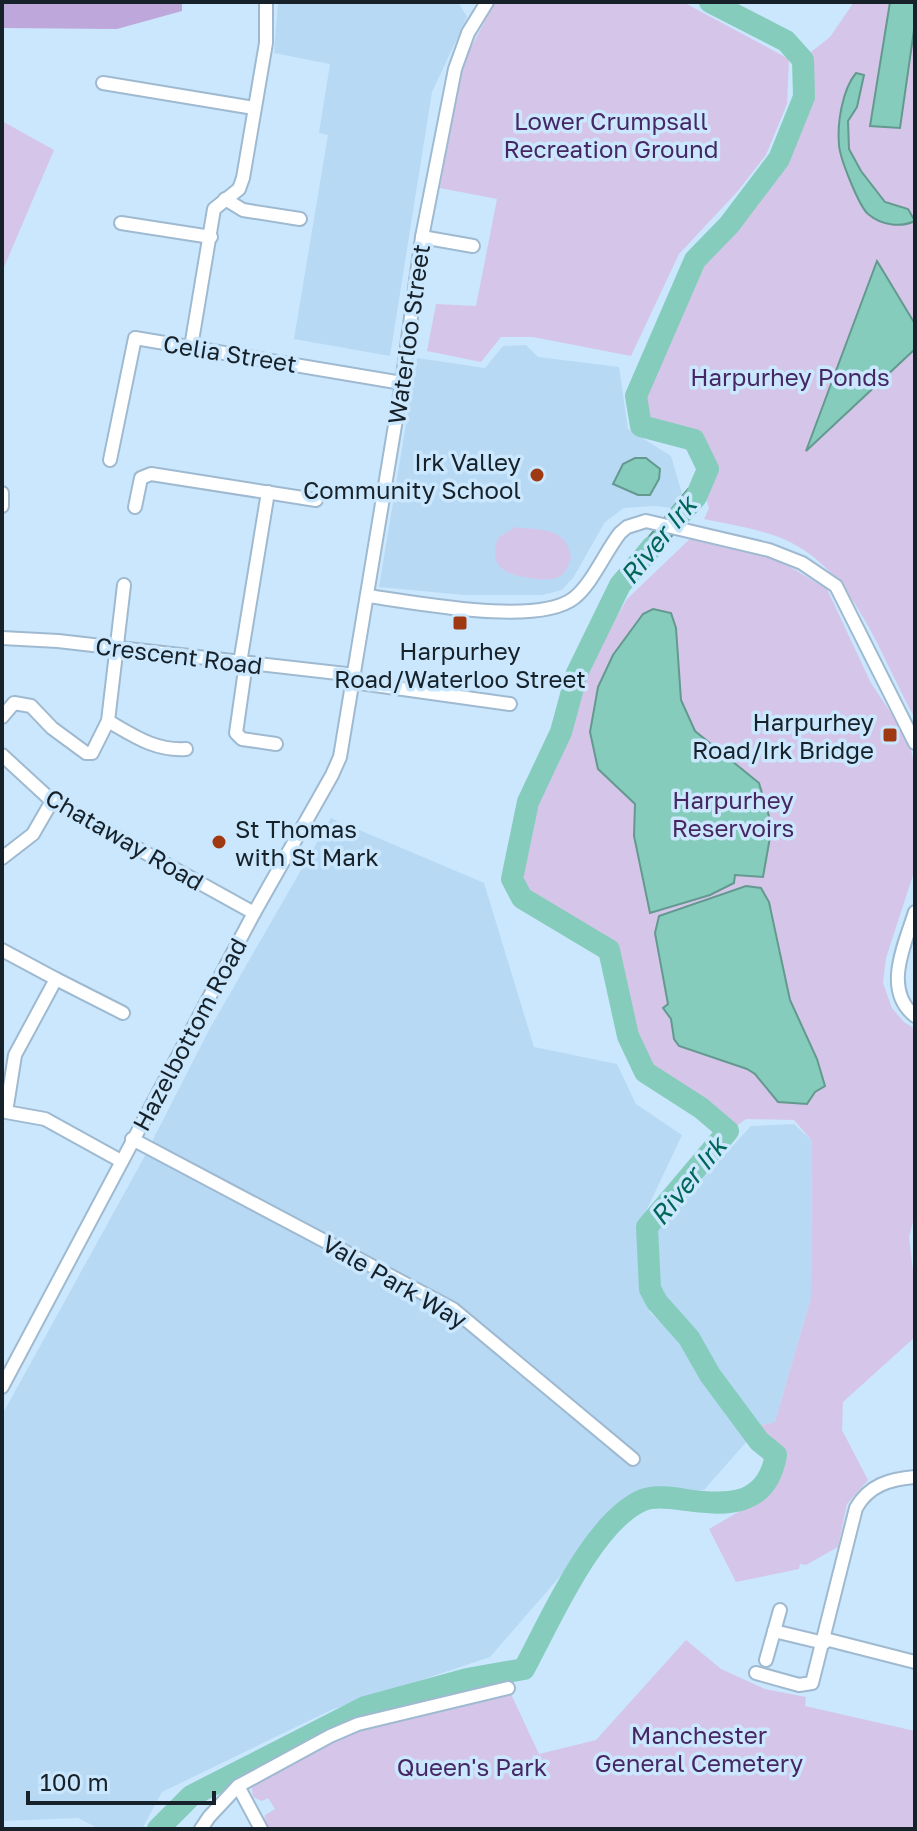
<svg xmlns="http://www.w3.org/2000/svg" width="917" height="1831" font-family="'Golos Text',sans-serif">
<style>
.built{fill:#b7d9f4}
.green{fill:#d5c6e9}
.forest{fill:#bea7da}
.water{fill:#85ccbc;stroke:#649990;stroke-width:2}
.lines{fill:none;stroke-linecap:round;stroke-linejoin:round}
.river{stroke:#85ccbc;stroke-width:22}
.minor-casing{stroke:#9fbad0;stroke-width:16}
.minor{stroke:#fff;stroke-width:12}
.poi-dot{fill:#9f3912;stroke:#cae7fd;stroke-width:3}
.labels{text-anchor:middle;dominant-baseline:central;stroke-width:7;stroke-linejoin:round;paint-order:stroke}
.park-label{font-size:24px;fill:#462764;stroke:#cae7fd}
.street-label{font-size:24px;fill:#162129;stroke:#cae7fd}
.poi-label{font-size:24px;fill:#162129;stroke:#cae7fd;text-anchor:end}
.water-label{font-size:26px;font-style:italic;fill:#006657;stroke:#cae7fd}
</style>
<rect width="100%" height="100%" fill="#cae7fd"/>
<g class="built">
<polygon points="278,2 458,2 467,17 432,92 390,356 294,339 328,135 319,133 330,64 274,53"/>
<polygon points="526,345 538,357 619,367 628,429 671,456 682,494 672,508 654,506 624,508 605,522 573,578 562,590 542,595 465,595 379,587 417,358 485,368 503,346"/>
<polygon points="331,818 484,883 534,1047 617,1064 636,1104 682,1135 639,1226 642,1294 651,1314 686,1344 748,1440 704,1490 629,1497 490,1657 331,1710 162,1792 142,1829 100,1829 78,1818 2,1821 2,1415 141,1163 209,1030"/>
<polygon points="794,1124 812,1141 811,1297 775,1422 758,1426 712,1370 693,1335 656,1294 653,1233 751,1126"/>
</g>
<g class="green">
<polygon points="495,2 683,2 789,59 787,104 766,155 737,192 679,254 631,356 533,337 501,337 481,362 427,351 436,304 476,306 497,199 440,188 461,66"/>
<path d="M854 2H915V718C878 652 853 564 776 536 753 528 727 524 704 519L709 508 692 454 653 424 645 398 700 264 736 225 786 161 811 98V52L830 37Z"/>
<polygon points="2,121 54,150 2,272"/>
<path d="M515 527C542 531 566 526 571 558 569 564 567 570 562 575 554 581 546 579 537 579 511 576 486 571 498 538Z"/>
<polygon points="695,534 782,562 827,589 871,683 909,740 915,769 915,869 886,958 883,983 892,1008 904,1022 915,1029 915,1214 909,1237 915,1288 915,1337 843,1402 842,1430 868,1480 847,1504 838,1547 806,1565 800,1564 799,1569 736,1582 709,1529 771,1493 765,1440 758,1426 775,1422 811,1297 812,1141 794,1120 746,1119 734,1128 650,1068 635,1037 613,948 530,896 519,876 536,804 571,733 584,672 627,599"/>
<polygon points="686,1640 721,1669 765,1689 806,1697 805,1706 915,1731 915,1829 268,1829 264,1822 265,1815 275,1809 268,1798 262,1801 253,1797 251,1784 339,1736 510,1692 539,1754 596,1740"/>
</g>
<polygon class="forest" points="2,2 182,2 182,11 117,29 2,28"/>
<g class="water">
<polygon points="890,2 915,2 915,23 900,128 870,126"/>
<path d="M856 73 864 75 857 107 848 121 849 149 861 171 885 202 908 209 915 221C900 228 881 225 868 214 859 206 840 159 839 145 837 124 842 90 856 73Z"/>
<polygon points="877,261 915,324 915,349 806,451"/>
<polygon points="635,458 646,458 660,469 659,479 650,495 638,495 613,484 623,464"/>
<polygon points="688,489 703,497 691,515 638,573 624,567"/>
<polygon points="653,609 671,613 676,628 681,700 695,731 759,783 772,826 763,877 735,875 734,883 710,895 650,913 634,836 635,804 598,769 590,732 598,687 613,655 643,614"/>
<polygon points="746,886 761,888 769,902 790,1000 817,1059 825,1086 815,1092 807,1104 778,1102 755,1074 747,1069 679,1046 674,1039 671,1019 663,1008 668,1004 655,933 659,916"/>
</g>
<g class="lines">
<g class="river">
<polyline points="680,515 696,497 708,469 694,440 641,426 636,396 695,260 729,225 779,159 804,97 803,60 786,41 710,2"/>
<path d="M158 1829 191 1796 365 1707 467 1679 524 1669C550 1621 593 1521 643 1500 655 1495 673 1498 686 1500 729 1506 767 1506 776 1455L759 1441 710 1375 689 1338 657 1302 650 1289 647 1227 728 1131 701 1108 645 1072 628 1036 609 950 522 898 512 879 528 802 561 732 577 673 620 585 652 547"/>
</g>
<defs>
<g id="minor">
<polyline points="103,83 254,108"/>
<polyline points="225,199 243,210 300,219"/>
<polyline points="121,223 211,237"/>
<polyline points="422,237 473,246"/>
<polyline points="191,347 214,209 239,189 243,178 266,43 266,2"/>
<polyline points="110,460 135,338 402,383"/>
<polyline points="2,493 2,506"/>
<polyline points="135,507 141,478 151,474 316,500"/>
<path d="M368 596C414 602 537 627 574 598 592 584 605 552 620 533L627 527 646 521 769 550 802 563 836 586 915 743"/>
<polyline points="2,638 58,641 355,675"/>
<polyline points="240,663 268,492"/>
<polyline points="246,663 236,733 242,739 276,744"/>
<polyline points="353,682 510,704"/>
<polyline points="2,717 14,703 31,706 52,728 86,753 92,753 108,721 124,585"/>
<path d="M108 721C134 736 155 751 186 749"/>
<polyline points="2,755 52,801 254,913"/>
<polyline points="2,858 33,834 52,801"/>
<path d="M915 912C905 944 882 990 915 1016"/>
<polyline points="2,950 56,979 15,1055 6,1112 45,1119 121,1161"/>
<polyline points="56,979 123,1013"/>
<polyline points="132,1139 453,1309 633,1459"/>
<polyline points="2,1387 254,913 332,775 340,757 402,383 422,237 455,69 468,33 487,2"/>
<polyline points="774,1631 824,1643"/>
<polyline points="825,1639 915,1662"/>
<polyline points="766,1660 780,1610"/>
<path d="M756 1673 799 1685 812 1683 856 1508C869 1485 890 1479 915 1477"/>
<polyline points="238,1786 261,1829"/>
<polyline points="201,1829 209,1817 238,1786 330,1736 358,1724 508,1688"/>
</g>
</defs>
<use href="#minor" class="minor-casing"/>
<use href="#minor" class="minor"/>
</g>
<g class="poi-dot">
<circle cx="537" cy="475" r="8"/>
<rect x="452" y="615" width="16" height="16" rx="4"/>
<rect x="882" y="727" width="16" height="16" rx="4"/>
<circle cx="219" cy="842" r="8"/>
</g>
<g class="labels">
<g class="park-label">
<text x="611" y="120">Lower Crumpsall<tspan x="611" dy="28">Recreation Ground</tspan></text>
<text x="790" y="376">Harpurhey Ponds</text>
<text x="733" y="799">Harpurhey<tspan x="733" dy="28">Reservoirs</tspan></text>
<text x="699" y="1734">Manchester<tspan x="699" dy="28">General Cemetery</tspan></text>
<text x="472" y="1766">Queen's Park</text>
</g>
<g class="street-label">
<text transform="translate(408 334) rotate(-82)">Waterloo Street</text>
<text transform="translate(230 353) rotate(9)">Celia Street</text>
<text transform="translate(179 655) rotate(7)">Crescent Road</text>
<text transform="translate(125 839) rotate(30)">Chataway Road</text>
<text transform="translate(189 1034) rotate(-62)">Hazelbottom Road</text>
<text transform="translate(395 1281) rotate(30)">Vale Park Way</text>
</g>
<g class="poi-label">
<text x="521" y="461">Irk Valley<tspan x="521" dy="28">Community School</tspan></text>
<text x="460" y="650" text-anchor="middle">Harpurhey<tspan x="460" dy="28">Road/Waterloo Street</tspan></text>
<text x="874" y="721">Harpurhey<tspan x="874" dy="28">Road/Irk Bridge</tspan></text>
<text x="235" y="828" text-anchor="start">St Thomas<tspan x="235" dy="28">with St Mark</tspan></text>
</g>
<g class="water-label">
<text transform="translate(658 540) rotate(-51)">River Irk</text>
<text transform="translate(688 1181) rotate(-51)">River Irk</text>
</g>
</g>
<rect width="917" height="1831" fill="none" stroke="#162129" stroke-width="8"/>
<path d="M28 1791v12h186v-12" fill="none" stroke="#162129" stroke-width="4"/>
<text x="40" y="1791" font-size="24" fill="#162129" stroke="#cae7fd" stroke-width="6" paint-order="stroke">100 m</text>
</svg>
